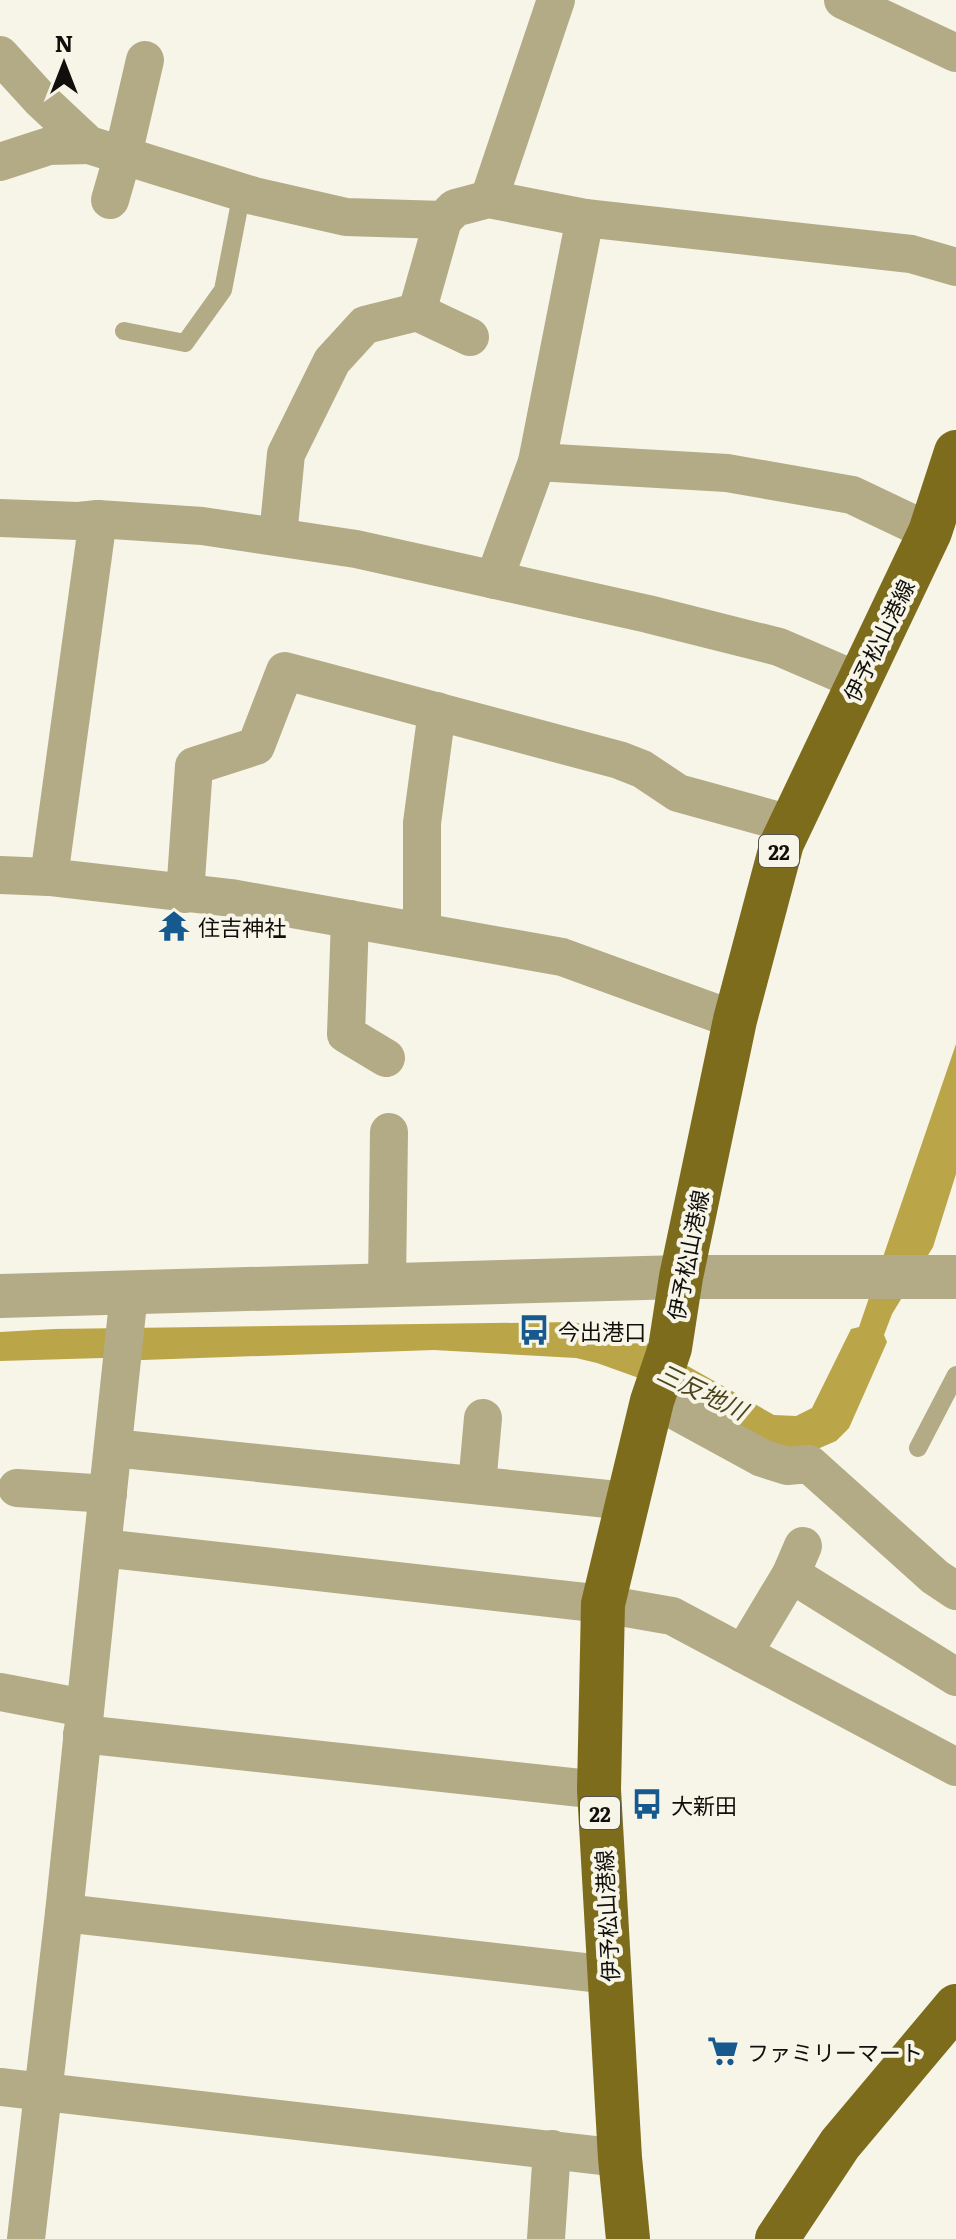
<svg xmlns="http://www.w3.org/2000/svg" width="956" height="2239" font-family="Literata,'Noto Sans JP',serif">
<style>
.water{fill:#baa648}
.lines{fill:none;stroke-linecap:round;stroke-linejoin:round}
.service{stroke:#b2ab85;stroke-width:18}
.minor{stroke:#b2ab85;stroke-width:38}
.tertiary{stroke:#b2ab85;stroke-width:44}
.primary{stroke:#7c6c1b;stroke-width:44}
.labels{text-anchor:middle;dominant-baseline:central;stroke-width:8;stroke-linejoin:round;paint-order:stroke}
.shield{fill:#f7f4e8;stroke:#55544d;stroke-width:2}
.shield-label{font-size:20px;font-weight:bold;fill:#100f0b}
.street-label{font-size:22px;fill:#100f0b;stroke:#f7f4e8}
.poi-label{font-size:22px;fill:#100f0b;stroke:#f7f4e8;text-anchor:start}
.water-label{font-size:24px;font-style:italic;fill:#4c441d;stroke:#f7f4e8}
</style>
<rect width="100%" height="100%" fill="#f7f4e8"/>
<polygon class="water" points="956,1044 956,1174 933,1247 892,1314 884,1335 887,1342 849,1428 836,1441 799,1457 636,1377 597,1363 576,1358 434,1350 143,1360 102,1358 0,1361 0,1332 54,1329 573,1322 606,1329 647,1343 774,1415 796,1416 812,1408 851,1329 859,1327"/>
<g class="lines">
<g class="service">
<polyline points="124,331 185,343 223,290 242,192"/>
<polyline points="918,1448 956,1375"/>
</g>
<g class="minor">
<polyline points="843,0 956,53"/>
<polyline points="0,55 41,100 89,145 254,196 346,217 443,220 455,208 489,199 585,218 911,254 956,267"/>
<polyline points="0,162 49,146 89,145"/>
<polyline points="489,199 556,0"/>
<polyline points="110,200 123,155 145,60"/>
<polyline points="417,312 470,337"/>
<polyline points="537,462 727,473 807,487 852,495 930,532"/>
<polyline points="0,518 78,521 98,519 202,526 356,549 648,614 779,647 858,681"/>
<polyline points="278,536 286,454 332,361 365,325 417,312 443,220"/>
<polyline points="494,580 537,462 585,218"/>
<polyline points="0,875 49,877 231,898 562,957 735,1020"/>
<polyline points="49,877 98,519"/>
<polyline points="185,894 194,766 256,746 285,671 619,760 642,769 678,793 790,824"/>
<polyline points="350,919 346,1034 386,1058"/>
<polyline points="422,932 422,823 437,711"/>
<polyline points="387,1285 389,1132"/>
<polyline points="652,1401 676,1411 762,1458 787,1466 809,1464 935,1577 956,1591"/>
<polyline points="113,1448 627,1501"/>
<polyline points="477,1485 483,1418"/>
<polyline points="17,1488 108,1494"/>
<polyline points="102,1548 129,1293"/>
<polyline points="791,1574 956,1677"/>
<polyline points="743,1654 791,1574 803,1546"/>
<polyline points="0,1692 84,1708"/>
<polyline points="82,1734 599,1790"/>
<polyline points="64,1913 610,1975"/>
<polyline points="0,2087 620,2158"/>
<polyline points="26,2239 64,1913 102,1548 603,1604 672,1616 956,1767"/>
<polyline points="546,2239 552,2149"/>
</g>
<polyline class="tertiary" points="0,1296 681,1277 956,1277"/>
<g class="primary">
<polyline points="628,2239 620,2158 599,1790 603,1604 652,1401 670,1348 681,1277 735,1020 782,843 930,532 956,452"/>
<polyline points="777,2239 840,2144 956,2006"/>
</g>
</g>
<defs>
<symbol id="temple-bare" viewBox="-9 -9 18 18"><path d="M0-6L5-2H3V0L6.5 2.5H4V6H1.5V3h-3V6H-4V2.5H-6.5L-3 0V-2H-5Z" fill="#16598e" stroke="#f7f4e8" stroke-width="2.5" paint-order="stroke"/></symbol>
<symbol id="bus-bare" viewBox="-9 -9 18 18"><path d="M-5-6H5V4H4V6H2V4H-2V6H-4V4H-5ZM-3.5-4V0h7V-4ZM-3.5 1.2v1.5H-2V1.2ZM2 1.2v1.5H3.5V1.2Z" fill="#16598e" stroke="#f7f4e8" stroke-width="2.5" paint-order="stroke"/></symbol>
<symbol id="supermarket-bare" viewBox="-9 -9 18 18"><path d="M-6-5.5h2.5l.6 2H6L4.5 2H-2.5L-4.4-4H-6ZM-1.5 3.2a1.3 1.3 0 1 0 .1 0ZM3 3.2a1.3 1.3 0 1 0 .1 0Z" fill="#16598e" stroke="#f7f4e8" stroke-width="2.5" paint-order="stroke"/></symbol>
</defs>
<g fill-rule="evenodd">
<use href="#temple-bare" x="152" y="904" width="44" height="44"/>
<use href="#bus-bare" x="512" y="1308" width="44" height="44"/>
<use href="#bus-bare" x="625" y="1782" width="44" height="44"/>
<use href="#supermarket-bare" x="701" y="2029" width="44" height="44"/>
</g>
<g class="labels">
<g class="shield">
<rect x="759" y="835" width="40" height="32" rx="6"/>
<rect x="580" y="1797" width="40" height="32" rx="6"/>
</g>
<g class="shield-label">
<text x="779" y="851">22</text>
<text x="600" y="1813">22</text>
</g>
<g class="street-label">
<text transform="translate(878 640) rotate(-64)">伊予松山港線</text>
<text transform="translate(687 1255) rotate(-79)">伊予松山港線</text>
<text transform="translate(606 1916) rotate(-93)">伊予松山港線</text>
</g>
<g class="poi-label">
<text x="198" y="926">住吉神社</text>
<text x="558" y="1330">今出港口</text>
<text x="671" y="1804">大新田</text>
<text x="747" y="2051">ファミリーマート</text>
</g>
<g class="water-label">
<text transform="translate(703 1390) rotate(26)">三反地川</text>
</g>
</g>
<g transform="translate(64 64)" stroke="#f7f4e8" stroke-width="6" paint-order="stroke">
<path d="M0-6L14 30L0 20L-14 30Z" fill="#100f0b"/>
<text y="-12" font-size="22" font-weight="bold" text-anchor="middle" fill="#100f0b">N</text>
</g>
</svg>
